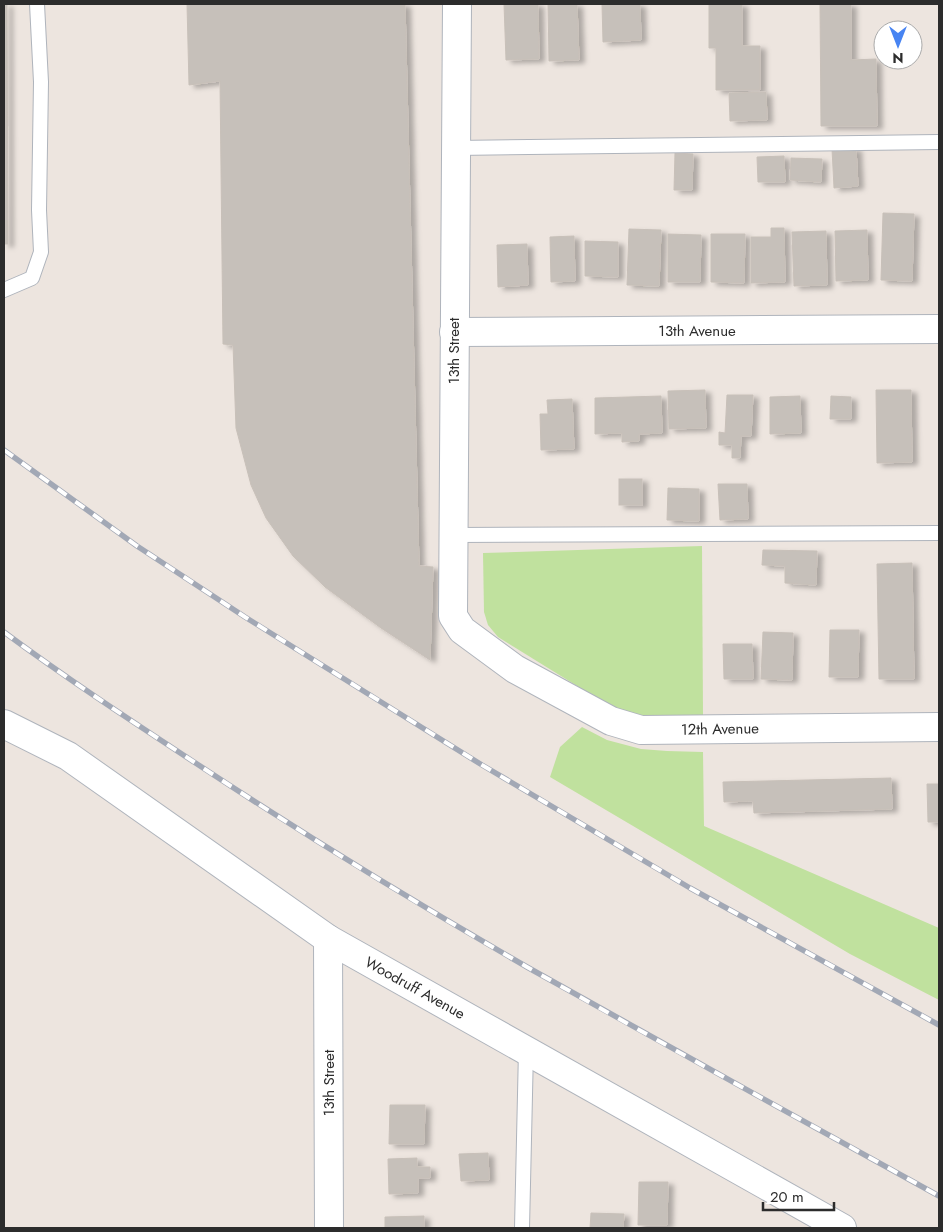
<svg xmlns="http://www.w3.org/2000/svg" width="943" height="1232" font-family="Jost,sans-serif">
<style>
.green{fill:#c0e19e}
.building{fill:#c6c0ba;stroke:#c8c0b9;filter:url(#shadow)}
.lines{fill:none;stroke-linecap:round;stroke-linejoin:round}
.service-casing{stroke:#afb4bc;stroke-width:16}
.minor-casing{stroke:#afb4bc;stroke-width:30}
.service{stroke:#fff;stroke-width:14}
.minor{stroke:#fff;stroke-width:28}
.rail-casing{stroke:#a2a8b5;stroke-width:5.5}
.rail{stroke:#fff;stroke-width:4;stroke-dasharray:11;stroke-linecap:butt}
.labels{text-anchor:middle;dominant-baseline:central;stroke-width:5;stroke-linejoin:round;paint-order:stroke}
.street-label{font-size:15px;fill:#2c2c2c;stroke:#fff}
</style>
<defs>
<filter id="shadow"><feDropShadow dx="5.5" dy="3" stdDeviation="2.5" flood-color="#0004"/></filter>
</defs>
<rect width="100%" height="100%" fill="#ede5df"/>
<g class="green">
<polygon points="702,546 703,717 642,716 624,715 498,637 488,625 484,612 483,553"/>
<polygon points="582,727 607,740 641,749 667,751 703,752 704,826 939,928 939,1000 850,954 550,777 560,747"/>
</g>
<g class="building">
<polygon points="4,4 7,4 8,244 4,244"/>
<polygon points="187,4 405,4 419,566 433,567 430,660 381,628 325,587 293,556 266,518 251,485 236,428 233,345 223,344 220,81 189,85"/>
<polygon points="504,4 538,4 539,59 506,60"/>
<polygon points="548,4 577,4 579,60 549,61"/>
<polygon points="602,4 640,4 641,40 603,42"/>
<polygon points="709,4 742,4 742,46 760,46 760,90 716,90 716,48 709,48"/>
<polygon points="820,4 851,4 851,60 876,59 877,126 821,126"/>
<polygon points="766,92 767,120 730,121 729,93"/>
<polygon points="856,148 858,186 834,188 832,149"/>
<polygon points="675,153 693,154 692,190 674,190"/>
<polygon points="784,156 785,182 758,182 757,157"/>
<polygon points="791,158 822,159 821,182 790,180"/>
<polygon points="883,213 914,214 912,281 881,280"/>
<polygon points="771,228 784,228 785,282 751,283 751,237 771,237"/>
<polygon points="629,229 661,230 659,286 627,285"/>
<polygon points="867,230 868,280 836,281 835,231"/>
<polygon points="826,231 827,285 794,286 792,232"/>
<polygon points="668,234 701,235 700,282 668,282"/>
<polygon points="711,234 745,234 744,283 711,282"/>
<polygon points="574,236 575,281 551,282 550,237"/>
<polygon points="585,241 618,242 618,277 585,276"/>
<polygon points="527,244 528,285 498,287 497,245"/>
<polygon points="705,390 706,428 669,429 668,391"/>
<polygon points="876,390 911,390 912,462 877,463"/>
<polygon points="727,395 753,395 751,436 741,436 740,458 732,458 732,445 719,445 719,432 725,433"/>
<polygon points="661,396 662,433 639,434 639,441 622,442 622,433 595,434 595,398"/>
<polygon points="800,396 801,433 770,434 770,397"/>
<polygon points="831,396 851,397 851,419 830,419"/>
<polygon points="572,399 574,449 541,450 540,414 548,414 547,400"/>
<rect x="619" y="479" width="23" height="26"/>
<polygon points="718,484 747,484 748,519 720,520"/>
<polygon points="668,488 699,489 699,521 667,520"/>
<polygon points="763,550 817,551 816,585 785,583 785,566 762,565"/>
<polygon points="912,563 914,679 879,679 877,564"/>
<polygon points="830,630 859,630 858,677 829,677"/>
<polygon points="763,632 793,633 792,680 761,679"/>
<polygon points="723,644 752,644 753,679 724,679"/>
<polygon points="891,778 892,809 754,813 753,801 724,802 723,782"/>
<polygon points="927,784 939,784 939,822 928,822"/>
<polygon points="390,1105 425,1105 424,1144 389,1144"/>
<polygon points="488,1153 489,1180 461,1181 459,1154"/>
<polygon points="417,1158 417,1167 430,1167 430,1178 418,1178 418,1193 389,1194 388,1159"/>
<polygon points="639,1182 668,1182 667,1225 638,1225"/>
<polygon points="591,1213 624,1214 623,1228 590,1228"/>
<polygon points="424,1216 424,1228 385,1228 385,1217"/>
</g>
<g class="lines">
<defs>
<g id="service">
<polyline points="456,148 939,142"/>
<polyline points="4,290 32,278 41,252 39,210 41,82 37,4"/>
<polyline points="454,535 939,533"/>
<polyline points="522,1228 526,1050"/>
</g>
<g id="minor">
<polyline points="457,4 453,616 462,630 515,669 611,721 641,730 939,727"/>
<polyline points="454,332 939,329"/>
<polyline points="4,724 68,756 328,939 842,1228"/>
<polyline points="328,939 329,1228"/>
</g>
</defs>
<use href="#service" class="service-casing"/>
<use href="#minor" class="minor-casing"/>
<use href="#service" class="service"/>
<use href="#minor" class="minor"/>
<defs>
<g id="rail">
<polyline points="4,450 137,546 245,617 482,765 690,888 939,1025"/>
<path d="M4 632C66 678 130 720 194 762 303 834 414 902 527 967 663 1044 802 1120 939 1196"/>
</g>
</defs>
<use href="#rail" class="rail-casing"/>
<use href="#rail" class="rail"/>
</g>
<g class="labels">
<g class="street-label">
<text x="697" y="331">13th Avenue</text>
<text transform="translate(454 351) rotate(-90)">13th Street</text>
<text transform="translate(720 729) rotate(-1)">12th Avenue</text>
<text transform="translate(415 988) rotate(29)">Woodruff Avenue</text>
<text transform="translate(329 1083) rotate(-90)">13th Street</text>
</g>
</g>
<rect width="943" height="1232" fill="none" stroke="#2c2c2c" stroke-width="10"/>
<g transform="translate(898 45) rotate(180)"><circle r="24" fill="#ffffff" stroke="#ababab"/>
<path d="M0-4L9 19L0 12L-9 19Z" fill="#4784f2"/>
<text y="-8" font-size="14" font-weight="bold" text-anchor="middle" fill="#2c2c2c">N</text>
</g>
<path d="M763 1202v8h71v-8" fill="none" stroke="#2c2c2c" stroke-width="2.5"/>
<text x="770" y="1202" font-size="15" fill="#2c2c2c" stroke="#ffffff" stroke-width="4" paint-order="stroke">20 m</text>
</svg>
